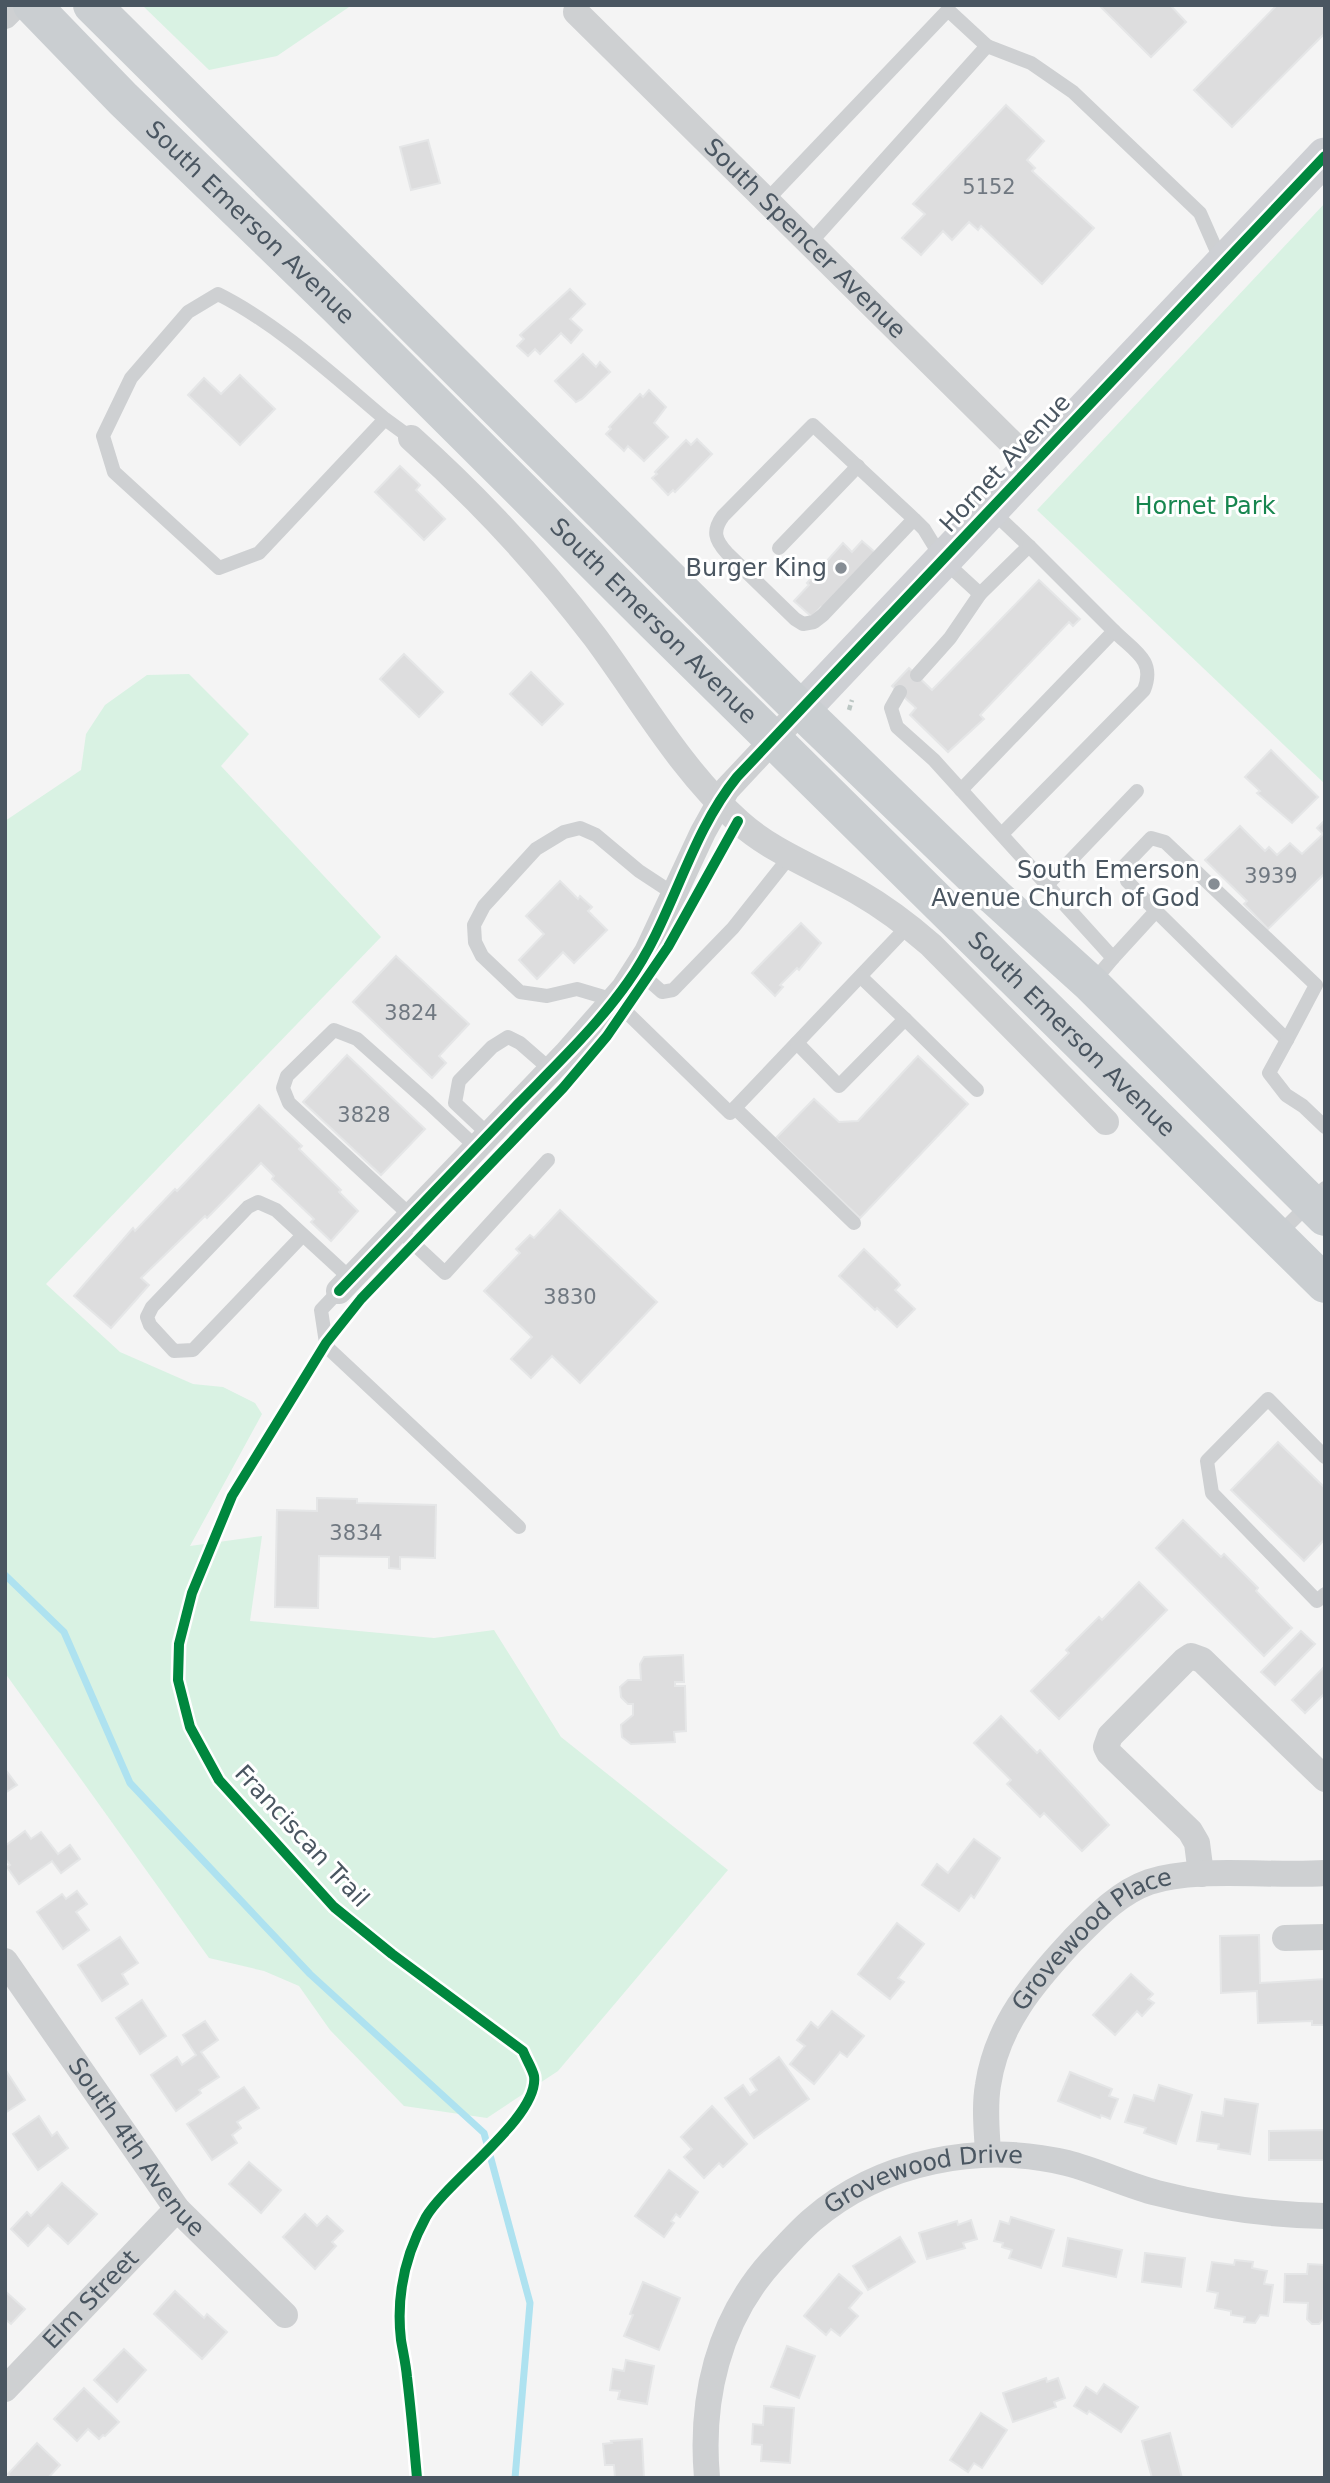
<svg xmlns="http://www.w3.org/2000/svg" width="1330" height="2483" font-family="'DejaVu Sans',sans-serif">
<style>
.green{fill:#d9f2e3}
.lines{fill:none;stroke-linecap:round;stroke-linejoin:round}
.stream{stroke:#aee2f0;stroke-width:7}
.building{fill:#ddddde;stroke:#e5e6e7;stroke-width:2}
.path{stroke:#bcc7c4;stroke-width:4.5;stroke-dasharray:5 3.5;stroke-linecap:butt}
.lane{stroke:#ced0d2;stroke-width:14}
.street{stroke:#ced0d2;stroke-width:26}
.secondary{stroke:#ced0d4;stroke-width:37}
.primary{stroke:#caced1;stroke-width:38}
.cycleway-casing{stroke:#fff;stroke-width:15}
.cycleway{stroke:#00873e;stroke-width:10}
.poi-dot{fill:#868d94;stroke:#fff;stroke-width:2.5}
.labels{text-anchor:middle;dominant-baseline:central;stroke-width:6;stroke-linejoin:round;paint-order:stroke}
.number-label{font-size:21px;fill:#707881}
.street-label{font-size:24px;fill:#4a5661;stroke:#fff}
.park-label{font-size:24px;fill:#17864f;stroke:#fff}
.poi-label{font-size:24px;fill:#4a5661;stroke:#fff;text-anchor:end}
</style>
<rect width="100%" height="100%" fill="#f4f4f4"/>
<g class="green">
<polygon points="142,5 352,5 277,56 209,70"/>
<polygon points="1325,203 1325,784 1037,510"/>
<polygon points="189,674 249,734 221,766 381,937 46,1284 120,1352 193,1384 223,1387 255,1403 262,1414 190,1546 262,1536 250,1621 434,1638 494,1630 561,1737 728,1870 558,2071 487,2118 404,2106 330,2030 299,1986 264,1971 209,1958 5,1673 5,821 81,770 86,734 105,705 147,675"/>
</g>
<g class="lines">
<polyline class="stream" points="5,1575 64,1632 130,1783 310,1974 484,2133 530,2303 515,2478"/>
</g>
<g class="building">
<polygon points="1099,5 1170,5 1186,22 1151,57"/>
<polygon points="1277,5 1325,5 1325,33 1232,127 1194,90"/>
<polygon points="1006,105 1044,141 1027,160 1035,168 1032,171 1094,228 1042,284 981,226 978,230 969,222 952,240 943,231 921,255 902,238 925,214 913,204"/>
<polygon points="428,140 440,183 411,190 400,147"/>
<polygon points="570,289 585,304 570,319 582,330 571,343 561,333 540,354 535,349 528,356 517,346 524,339 520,335"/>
<polygon points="583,354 596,367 600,362 610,372 582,399 576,402 555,381"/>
<polygon points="240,375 275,409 240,445 188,395 204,378 221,394"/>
<polygon points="649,390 666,407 654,423 668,437 644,461 628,446 624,451 606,434 611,429 609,427 640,394 643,397"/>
<polygon points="697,439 712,454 675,492 673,490 668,495 652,478 657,474 655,472 686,440 691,445"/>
<polygon points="400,466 420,485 416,490 445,519 424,540 375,492"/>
<polygon points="862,541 876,553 824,610 821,607 812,617 794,601 809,585 807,583 843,543 852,552"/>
<polygon points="1039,580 1080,619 1073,626 1069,622 980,715 984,719 948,752 910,715 916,708 892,686 909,668 932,690"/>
<polygon points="404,654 443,692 419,717 380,679"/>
<polygon points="531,672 563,704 542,725 510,694"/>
<polygon points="1271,750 1318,797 1292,823 1257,793 1260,791 1245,777"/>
<polygon points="1325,820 1325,877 1323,875 1268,929 1244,904 1247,901 1205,860 1240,826 1265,851 1269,847 1277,855 1290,843 1302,854 1323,834 1317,828"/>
<polygon points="560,881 578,899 580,896 592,907 588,911 607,930 574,963 563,952 537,979 519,960 544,934 526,916"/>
<polygon points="801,923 821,943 799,970 797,968 780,985 783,987 775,996 752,973"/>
<polygon points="396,956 469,1024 439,1056 446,1063 432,1078 353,1002"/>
<polygon points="347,1055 425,1129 381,1175 303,1102"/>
<polygon points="918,1056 968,1104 860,1218 776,1138 814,1099 839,1122 858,1121"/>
<polygon points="259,1105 302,1146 299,1149 341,1190 339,1192 358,1211 331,1241 311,1222 314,1219 272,1179 274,1176 261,1163 207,1218 205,1216 141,1278 149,1285 111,1328 74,1296 133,1228 135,1231 175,1189 177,1191"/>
<polygon points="560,1210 657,1302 580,1383 552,1356 531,1378 511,1359 532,1337 484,1291 520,1253 516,1249 530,1235 534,1238"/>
<polygon points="864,1249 897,1281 900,1285 895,1290 915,1309 897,1327 877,1308 875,1310 839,1276"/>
<polygon points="1278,1442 1325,1488 1325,1539 1304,1561 1231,1490"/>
<polygon points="317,1498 357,1499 357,1503 436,1505 435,1558 400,1557 400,1569 389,1568 389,1557 319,1556 318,1608 275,1607 277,1510 317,1511"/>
<polygon points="1183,1520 1221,1557 1224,1554 1258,1588 1256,1591 1292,1628 1264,1656 1156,1548"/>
<polygon points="1139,1582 1167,1610 1059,1719 1031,1691 1069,1653 1066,1650 1099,1617 1102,1620"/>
<polygon points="1301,1631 1315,1644 1275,1685 1261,1672"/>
<polygon points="683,1655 684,1682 675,1682 675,1686 685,1686 686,1731 674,1732 675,1742 631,1744 622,1737 621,1725 633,1715 633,1704 628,1704 621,1697 620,1687 628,1680 641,1680 640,1664 644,1657"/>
<polygon points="1325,1666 1325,1693 1305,1713 1292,1700"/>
<polygon points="1001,1716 1037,1753 1040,1750 1109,1825 1082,1851 1044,1813 1040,1817 1007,1784 1011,1780 974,1743"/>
<polygon points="5,1769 17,1785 5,1793"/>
<polygon points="25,1831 31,1839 41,1832 58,1854 70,1845 80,1859 61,1873 52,1861 19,1884 7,1867 10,1865 5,1858 5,1846"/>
<polygon points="974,1839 1000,1858 974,1898 971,1895 959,1911 922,1885 937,1864 948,1873"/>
<polygon points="77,1891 87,1904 76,1912 89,1930 63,1949 37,1912 62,1894 66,1899"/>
<polygon points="897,1923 924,1944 898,1978 904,1982 890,1999 858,1974"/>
<polygon points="1259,1935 1260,1983 1325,1979 1325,2025 1312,2025 1312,2021 1258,2023 1257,1991 1221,1993 1220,1936"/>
<polygon points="120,1937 138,1963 122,1974 128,1984 102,2001 78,1965"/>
<polygon points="1131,1974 1153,1994 1148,1999 1154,2003 1142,2016 1137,2011 1115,2035 1093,2015"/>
<polygon points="142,2000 166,2036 140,2054 116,2018"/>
<polygon points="832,2011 864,2036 847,2057 840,2052 814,2084 790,2064 805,2046 797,2040 811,2022 818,2028"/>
<polygon points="205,2021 218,2040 201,2052 219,2077 199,2090 201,2093 176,2111 151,2075 177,2057 182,2065 196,2055 183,2035"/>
<polygon points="779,2057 809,2099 754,2138 725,2098 743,2085 750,2095 757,2090 750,2079"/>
<polygon points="5,2069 25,2100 5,2113"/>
<polygon points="1070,2072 1112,2089 1109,2096 1118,2099 1110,2119 1101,2115 1100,2118 1058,2101"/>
<polygon points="1159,2085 1192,2095 1176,2144 1144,2133 1146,2128 1125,2122 1134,2095 1154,2101"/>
<polygon points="244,2087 259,2108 237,2122 241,2128 232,2135 237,2143 212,2160 187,2124"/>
<polygon points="1225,2099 1258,2104 1250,2154 1218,2149 1219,2144 1197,2141 1202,2112 1223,2116"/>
<polygon points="712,2106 747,2144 723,2167 719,2163 704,2178 684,2157 692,2149 681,2137"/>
<polygon points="39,2116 52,2136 57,2132 68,2148 38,2170 13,2134"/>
<polygon points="1324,2130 1324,2160 1269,2160 1269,2131"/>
<polygon points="249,2162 281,2190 261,2213 229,2184"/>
<polygon points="669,2170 698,2192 680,2217 676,2214 671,2221 674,2223 664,2237 635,2216"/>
<polygon points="62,2183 97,2214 68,2244 48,2225 28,2246 11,2229 27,2212 31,2216"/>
<polygon points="305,2214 317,2226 327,2216 343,2231 332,2242 336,2246 315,2269 283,2237"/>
<polygon points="1011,2217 1054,2230 1041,2268 1009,2258 1012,2250 1002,2247 1003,2243 994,2241 1000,2221 1009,2224"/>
<polygon points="971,2220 977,2239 963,2243 965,2248 927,2259 919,2233 957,2221 958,2225"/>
<polygon points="900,2237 915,2262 868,2290 853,2266"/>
<polygon points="1068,2238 1122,2250 1116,2277 1063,2266"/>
<polygon points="1145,2253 1185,2258 1181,2287 1142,2282"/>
<polygon points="1235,2260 1253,2262 1252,2268 1267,2271 1264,2284 1273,2285 1268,2316 1260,2315 1255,2323 1244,2322 1245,2317 1231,2315 1231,2311 1215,2308 1218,2293 1207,2291 1212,2262 1234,2265"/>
<polygon points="1308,2264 1325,2265 1323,2319 1319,2324 1312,2324 1307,2319 1308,2303 1284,2302 1285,2274 1307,2274"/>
<polygon points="839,2274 862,2293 849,2308 858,2316 840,2336 831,2329 826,2335 804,2316"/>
<polygon points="643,2282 680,2298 659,2350 624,2336 633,2315 630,2314"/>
<polygon points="5,2291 25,2309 11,2324 5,2319"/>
<polygon points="175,2291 204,2318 207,2314 227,2332 202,2359 154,2314"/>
<polygon points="787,2346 815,2356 799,2398 771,2387"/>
<polygon points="124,2349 146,2370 117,2402 94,2380"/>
<polygon points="626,2360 654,2366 647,2404 618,2399 620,2391 610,2390 613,2369 624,2371"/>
<polygon points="1046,2378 1047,2382 1058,2378 1065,2398 1054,2402 1056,2407 1013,2422 1003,2393"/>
<polygon points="1104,2384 1138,2407 1121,2432 1089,2411 1087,2414 1074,2406 1086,2387 1097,2394"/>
<polygon points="84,2388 119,2422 105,2436 103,2435 99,2439 88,2429 77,2441 54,2419"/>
<polygon points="764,2406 794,2408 790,2463 761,2461 762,2445 752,2444 753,2424 763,2425"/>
<polygon points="981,2413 1007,2430 982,2468 974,2463 968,2472 950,2460"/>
<polygon points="1170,2433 1182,2478 1152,2478 1142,2441"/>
<polygon points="642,2439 644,2478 615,2478 614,2465 605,2465 603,2444 612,2443 611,2441"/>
<polygon points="37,2443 60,2465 48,2478 11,2478 8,2474"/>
</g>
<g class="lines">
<polyline class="path" points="849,710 852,700"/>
<g class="lane">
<polyline points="987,46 1031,63 1073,92 1200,213 1222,263"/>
<polyline points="767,200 948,10 987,46 810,243"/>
<path d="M385 419C334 376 278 324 218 294L188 312 131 378 103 436 114 472 219 568 259 553 385 419 411 438"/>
<path d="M914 519 823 615 814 622 803 624 795 619 727 553C715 540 712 531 723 516L813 425 914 519 924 529 943 560 980 594"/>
<polyline points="779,548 858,466"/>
<polyline points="917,675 950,638 980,594 1029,546 992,511"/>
<polyline points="900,692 891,708 897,727 934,760 1113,958 1092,983"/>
<polyline points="961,790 1114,631 1029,546"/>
<path d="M1002 834 1144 690C1156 660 1134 651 1114 631"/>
<polyline points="1047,885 1137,791"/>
<polyline points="674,894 639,871 596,835 580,828 564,832 536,849 484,906 474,925 475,942 482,956 520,992 547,996 577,989 614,1000 730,1113 908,926"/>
<polyline points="1113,958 1156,911 1127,881 1125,865 1151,838 1165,842 1316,985 1287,1040 1156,911"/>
<polyline points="637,970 662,992 673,990 733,928 791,855"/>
<polyline points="905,1019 977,1090"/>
<polyline points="1287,1040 1269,1073 1286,1095 1303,1106 1325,1127"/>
<polyline points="797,1043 839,1086 905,1019 861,977"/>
<polyline points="735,1108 854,1223"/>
<polyline points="489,1135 455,1103 459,1081 492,1047 508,1037 520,1043 551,1070"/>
<polyline points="411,1216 289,1103 283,1088 287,1076 334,1030 357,1039 429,1103 476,1147"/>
<polyline points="398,1229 445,1273 548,1160"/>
<polyline points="303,1235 193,1350 174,1351 150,1325 147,1317 152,1307 248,1207 258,1202 276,1210 351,1279"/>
<polyline points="1278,1235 1325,1188"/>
<polyline points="339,1291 321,1310 326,1343 329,1349 519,1527"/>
<polyline points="1325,1457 1268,1399 1207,1461 1212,1493 1317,1601 1325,1594"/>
</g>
<g class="street">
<path id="s1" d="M576 12 1033 464"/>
<polyline points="5,16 16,5"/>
<path d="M411 438C478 498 541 566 595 637 641 699 680 769 739 822 772 852 819 869 858 892 884 907 908 925 931 945L1106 1122"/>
<polyline points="339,1291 566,1054 624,988 647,952 703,832 727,789 801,710"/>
<polyline points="1201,1874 1197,1843 1190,1831 1109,1753 1106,1747 1110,1736 1185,1660 1191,1656 1202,1660 1325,1779"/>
<polyline points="1285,1938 1325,1937"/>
<path id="s2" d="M5 1961 177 2209 285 2315"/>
<path id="s3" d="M988 2154C987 2131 984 2108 988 2085 997 2025 1033 1983 1073 1940 1095 1918 1118 1893 1149 1882 1197 1866 1272 1877 1325 1873"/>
<path id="s4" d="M5 2389 177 2209"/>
<path id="s5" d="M707 2478C700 2399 718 2321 772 2261 785 2247 798 2232 812 2220 880 2161 981 2142 1067 2163 1098 2171 1126 2185 1157 2193 1212 2207 1268 2215 1325 2216"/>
</g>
<polyline class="secondary" points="801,710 1325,156"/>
<g class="primary">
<path id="s6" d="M32 5 123 99 336 305 654 622 1325 1284"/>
<polyline points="92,5 801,710 995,897 1091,984 1325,1217"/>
</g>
<defs>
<g id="cycleway">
<path d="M339 1291C399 1229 458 1166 518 1104 556 1065 597 1026 628 982 673 919 688 837 737 777L1325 156"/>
<path d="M417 2478C414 2444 411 2410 407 2377 406 2365 403 2352 401 2340 396 2297 405 2255 426 2217 447 2181 540 2116 534 2076 532 2068 526 2059 523 2051L392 1954 334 1907 219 1780 190 1727 178 1680 179 1644 192 1593 232 1496 326 1343 361 1299 563 1088 607 1036 668 947 738 821"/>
</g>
</defs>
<use href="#cycleway" class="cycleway-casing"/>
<use href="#cycleway" class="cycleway"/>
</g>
<g class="poi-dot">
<circle cx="841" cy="568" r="7"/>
<circle cx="1214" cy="884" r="7"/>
</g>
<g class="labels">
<g class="number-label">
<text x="989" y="187">5152</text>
<text x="1271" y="876">3939</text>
<text x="411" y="1013">3824</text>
<text x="364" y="1115">3828</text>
<text x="570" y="1297">3830</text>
<text x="356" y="1533">3834</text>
</g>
<g class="street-label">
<text stroke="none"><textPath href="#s6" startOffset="308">South Emerson Avenue</textPath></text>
<text stroke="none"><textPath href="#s1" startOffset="322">South Spencer Avenue</textPath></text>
<text transform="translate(1005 463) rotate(-47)">Hornet Avenue</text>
<text stroke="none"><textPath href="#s6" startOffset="875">South Emerson Avenue</textPath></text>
<text stroke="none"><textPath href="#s6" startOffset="1463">South Emerson Avenue</textPath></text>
<text transform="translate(302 1836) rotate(47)">Franciscan Trail</text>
<text stroke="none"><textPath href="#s3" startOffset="256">Grovewood Place</textPath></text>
<text stroke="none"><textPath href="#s2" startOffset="228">South 4th Avenue</textPath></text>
<text stroke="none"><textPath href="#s5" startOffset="413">Grovewood Drive</textPath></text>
<text stroke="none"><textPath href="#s4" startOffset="124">Elm Street</textPath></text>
</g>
<g class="park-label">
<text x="1205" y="506">Hornet Park</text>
</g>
<g class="poi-label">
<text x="827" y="568">Burger King</text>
<text x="1200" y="870">South Emerson<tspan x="1200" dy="28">Avenue Church of God</tspan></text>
</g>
</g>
<rect width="1330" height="2483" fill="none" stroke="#4a5661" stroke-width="14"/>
</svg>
